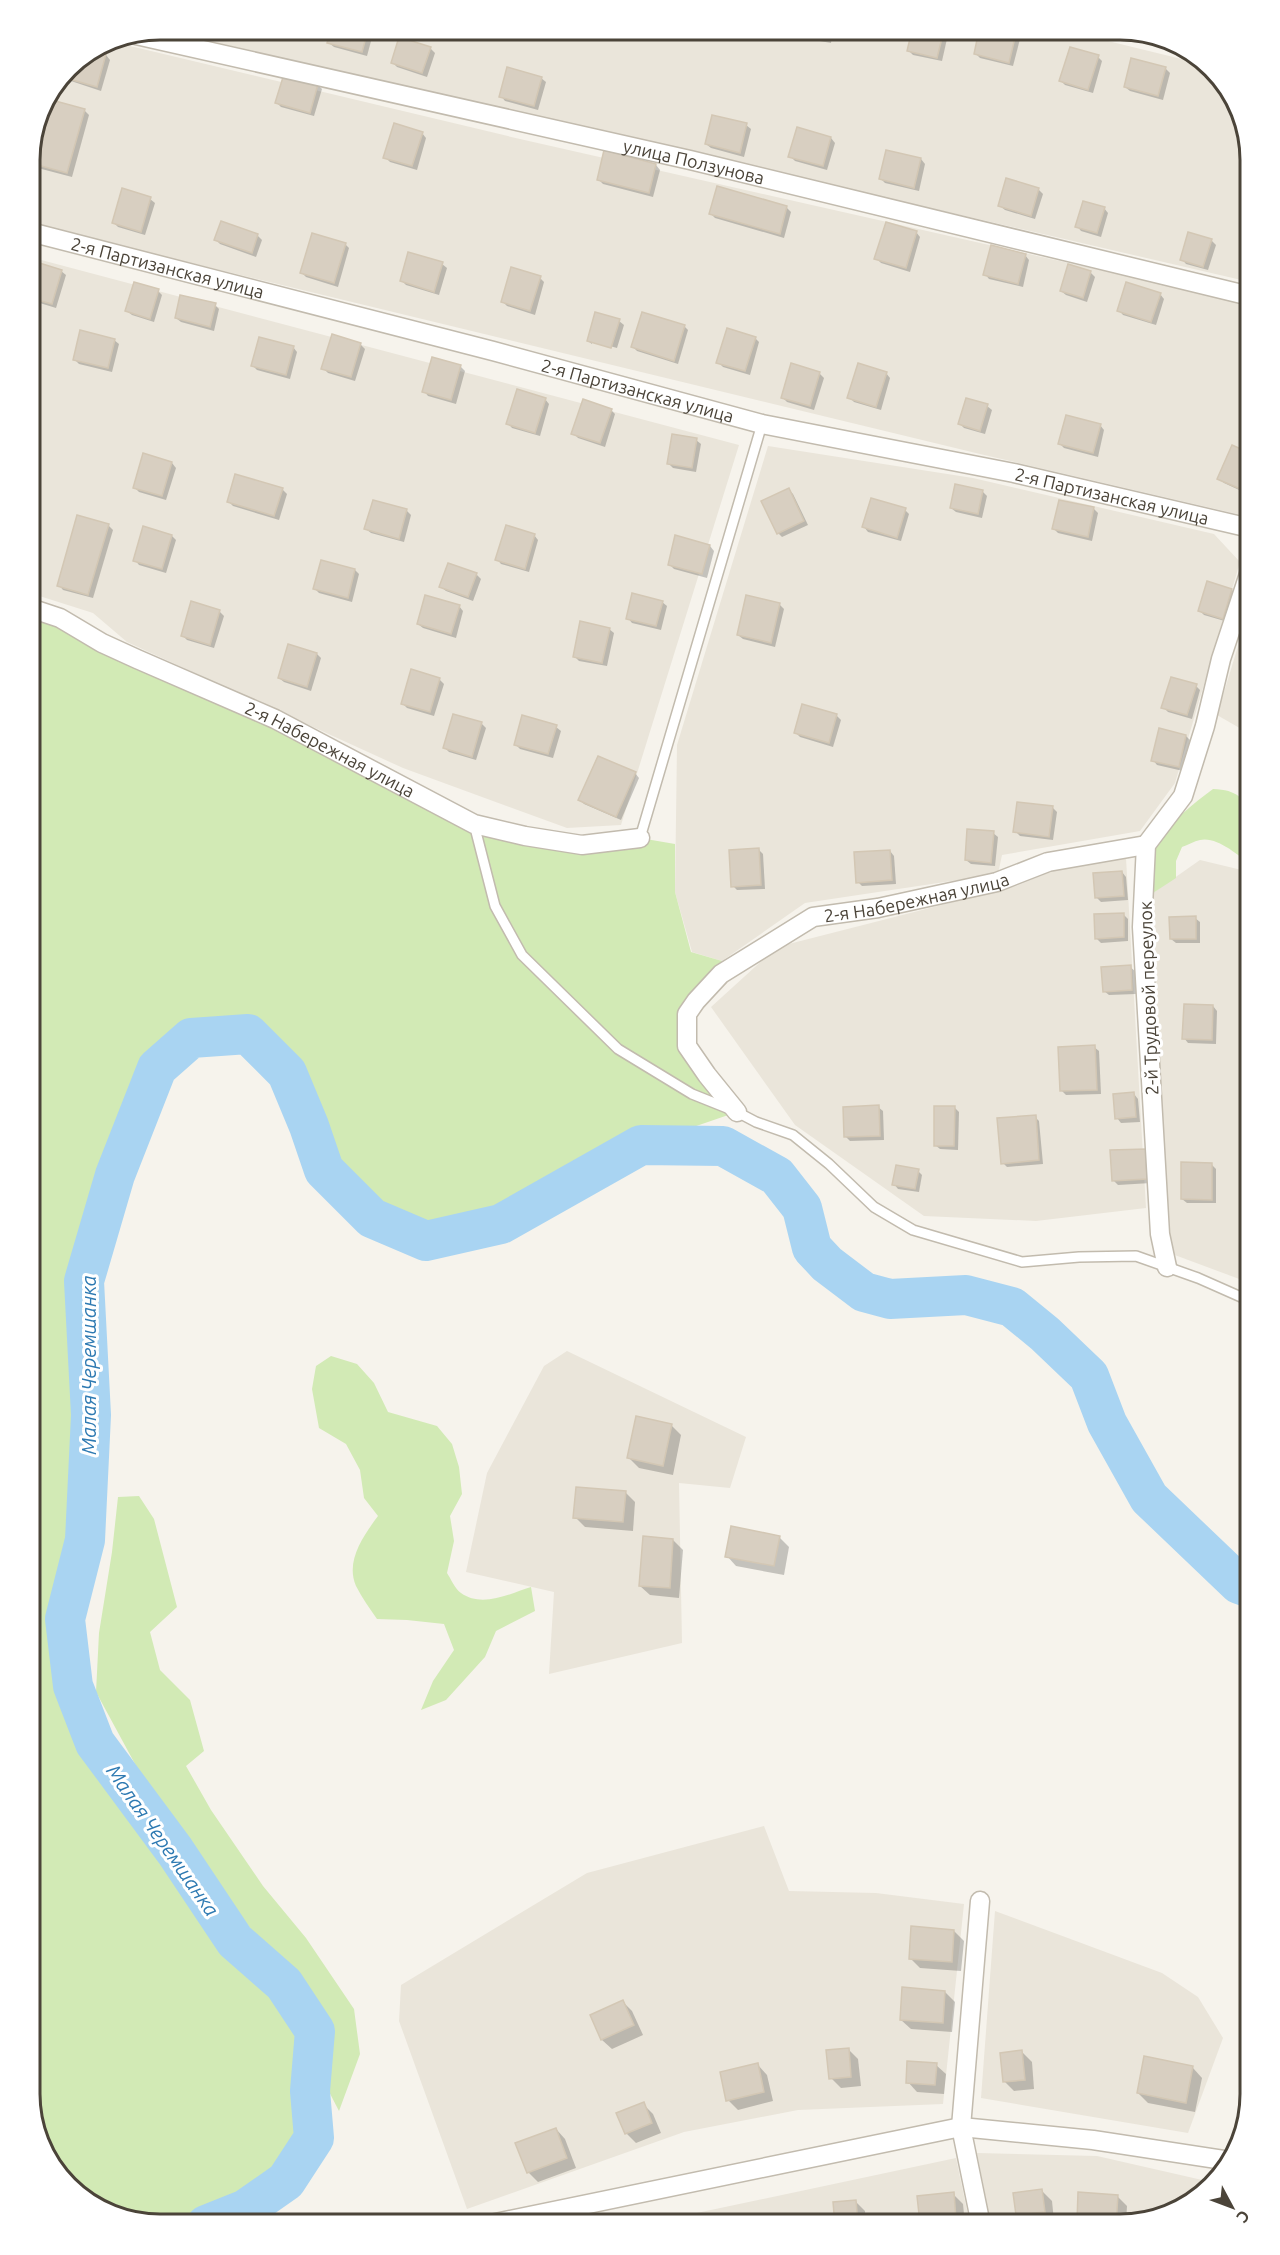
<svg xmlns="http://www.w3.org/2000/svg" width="1280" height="2255" font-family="Ubuntu,sans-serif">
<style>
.residential{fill:#eae5da}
.green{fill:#d2eab5}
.shadow{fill:#0003}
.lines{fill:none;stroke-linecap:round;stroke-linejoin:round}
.river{stroke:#a9d4f2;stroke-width:40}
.building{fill:#d8cfc1;stroke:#d3c7b4;stroke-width:1.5}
.service-casing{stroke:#c2bbae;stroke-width:12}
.minor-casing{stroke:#c2bbae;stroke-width:21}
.service{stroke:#fff;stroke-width:9}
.minor{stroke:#fff;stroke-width:18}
.labels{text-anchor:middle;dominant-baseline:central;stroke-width:6;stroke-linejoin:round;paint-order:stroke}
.street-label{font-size:18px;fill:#4b4439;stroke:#fff}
.water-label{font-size:20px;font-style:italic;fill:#2e7ab2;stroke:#fff}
.rim{fill:none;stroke:#4b4439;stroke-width:3}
</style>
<rect width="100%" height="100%" fill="#f6f3ec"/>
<g class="residential">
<polygon points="162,30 1063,30 1202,64 1237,103 1250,160 1250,282"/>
<polygon points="109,41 520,139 1250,304 1250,517 980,454 30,224 30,152 40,110 68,68"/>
<polygon points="30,257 739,445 621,825 567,828 403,768 127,642 93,613 30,593"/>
<polygon points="768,446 973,478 1214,534 1240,562 1175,783 1140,831 1002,855 998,874 805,903 722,961 692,952 675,892 677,745"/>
<polygon points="1250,607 1250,734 1217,715"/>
<polygon points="1126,858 1146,1208 1036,1221 924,1216 795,1125 711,1007 777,947 1016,886 1063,867"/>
<polygon points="1200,860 1250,872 1250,1283 1164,1251 1153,893"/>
<polygon points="567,1351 746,1437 730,1488 679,1483 682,1643 549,1674 554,1592 466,1572 487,1473 544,1366"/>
<polygon points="764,1826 789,1891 876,1893 964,1904 943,2104 798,2110 684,2132 467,2209 399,2021 401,1985 587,1873"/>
<polygon points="995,1911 1162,1973 1198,1997 1223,2038 1188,2133 981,2098"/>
<polygon points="977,2153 1097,2156 1211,2182 1177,2212 1120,2225 991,2225"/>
<polygon points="956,2158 970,2225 640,2225"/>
</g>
<g class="green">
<polygon points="30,610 474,824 582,845 640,838 675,844 675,892 691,952 722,961 687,1014 687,1046 737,1112 641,1145 501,1224 426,1241 372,1218 324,1170 309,1126 272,1058 248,1034 191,1038 157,1068 115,1175 84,1281 91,1415 85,1540 65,1619 73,1686 95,1743 174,1851 235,1941 284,1984 315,2031 310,2091 314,2138 286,2181 246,2209 206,2225 152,2225 88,2203 43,2152 30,2095"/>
<path d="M1213 789C1261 790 1250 830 1250 865 1239 855 1216 836 1200 840 1194 841 1188 845 1182 847L1176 861V878L1153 893C1151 881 1152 853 1158 842 1171 821 1194 803 1213 789Z"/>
<path d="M331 1356 357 1364 374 1383 388 1412 437 1426 452 1444 459 1467 462 1494 450 1516 454 1541 447 1573C451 1579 455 1589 461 1593 482 1608 509 1594 531 1587L535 1611 496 1631 485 1657 446 1700 421 1710 433 1681 454 1650 444 1624 407 1620 377 1619C370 1609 362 1598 356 1586 345 1561 364 1535 378 1516L364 1498 360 1470 346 1444 319 1428 312 1389 316 1366Z"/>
<polygon points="139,1496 154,1519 177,1607 150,1632 160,1670 190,1700 204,1751 186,1766 211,1810 263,1886 306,1938 354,2009 360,2054 339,2111 325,2084 326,2021 293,1972 250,1928 193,1853 141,1775 96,1692 99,1633 112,1552 118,1497"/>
</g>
<g class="shadow">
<polygon points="288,30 306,30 304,35"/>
<polygon points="332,30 374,30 367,56 334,47 329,43"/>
<polygon points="616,30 628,30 627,33"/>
<polygon points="799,30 833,30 831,43 803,38 798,33"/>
<polygon points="913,30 949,30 942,61 913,55 908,50"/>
<polygon points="1015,34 1020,39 1013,66 980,58 975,53"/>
<polygon points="430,48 435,53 427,77 397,67 393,63"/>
<polygon points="106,55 110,60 101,91 62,78 68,68"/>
<polygon points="1098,57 1102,61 1093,93 1065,85 1061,81"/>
<polygon points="1165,68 1170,73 1163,100 1130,91 1125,87"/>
<polygon points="541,78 546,82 538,110 505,101 501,96"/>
<polygon points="318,85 322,89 314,116 281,107 277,103"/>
<polygon points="47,100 84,110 89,115 72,177 34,167 30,162"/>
<polygon points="746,125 751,129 744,157 711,148 706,144"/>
<polygon points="798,129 831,138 835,143 827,170 795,161 790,156"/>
<polygon points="422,133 426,138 417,170 390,162 385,157"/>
<polygon points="921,159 925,164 919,191 885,183 881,179"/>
<polygon points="656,165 660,170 653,197 603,184 598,179"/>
<polygon points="718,188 787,208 791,212 784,238 715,218 711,214"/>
<polygon points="1038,189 1043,194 1035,219 1005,210 1000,206"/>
<polygon points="150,199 155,203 145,235 118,227 114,223"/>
<polygon points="1104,208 1108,213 1101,237 1081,231 1077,226"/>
<polygon points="916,232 920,237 910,272 881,263 876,258"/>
<polygon points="257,235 262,240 256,257 220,244 216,240"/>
<polygon points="1211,240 1216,245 1208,270 1186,264 1182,259"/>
<polygon points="345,244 349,248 338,287 306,277 301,272"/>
<polygon points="1025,255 1029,260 1023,287 989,279 985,274"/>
<polygon points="442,264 447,268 439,295 406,285 402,281"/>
<polygon points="61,271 66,275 56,308 30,300 30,276"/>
<polygon points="1090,272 1095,277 1087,302 1066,295 1061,291"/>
<polygon points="540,278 544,282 535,315 507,306 503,302"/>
<polygon points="158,291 162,295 154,322 132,315 127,311"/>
<polygon points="1160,294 1164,299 1156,325 1123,315 1119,310"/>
<polygon points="215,305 219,309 214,331 181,322 176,318"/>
<polygon points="619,321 624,325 617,348 592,341 592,344 588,341"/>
<polygon points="684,326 688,330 678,364 637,351 633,347"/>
<polygon points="755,338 759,342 750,375 723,367 718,362"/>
<polygon points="114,340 119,344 112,372 79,364 74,359"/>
<polygon points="360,344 365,349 355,381 328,373 323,368"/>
<polygon points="293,347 297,352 290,379 257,370 253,366"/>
<polygon points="433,359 461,367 465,371 456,404 428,396 424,391"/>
<polygon points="819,373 824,378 814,410 787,402 782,397"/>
<polygon points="886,373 890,378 881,410 854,402 849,397"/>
<polygon points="545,399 549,404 540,436 512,428 508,423"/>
<polygon points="987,406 992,410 985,434 964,428 960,424"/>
<polygon points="611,410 615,414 605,447 578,438 573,433"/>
<polygon points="1100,425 1104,430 1098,457 1064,448 1060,444"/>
<polygon points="696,440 701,444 696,472 673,468 668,463"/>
<polygon points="1250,454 1250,495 1224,483 1219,479"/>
<polygon points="172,463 176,468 166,500 139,492 134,487"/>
<polygon points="956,486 983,492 987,496 982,518 956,512 951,508"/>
<polygon points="282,489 287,494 279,520 233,506 228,501"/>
<polygon points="789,490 793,494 808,525 782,537 778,533"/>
<polygon points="374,502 407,511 411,515 404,542 371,533 366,529"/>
<polygon points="1093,508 1098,513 1092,541 1058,533 1054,529"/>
<polygon points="905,510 909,514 901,541 868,532 864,527"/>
<polygon points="108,525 113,530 93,598 63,590 59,585"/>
<polygon points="534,535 538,540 529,572 501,564 497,559"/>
<polygon points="172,536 176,540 166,573 139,565 135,560"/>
<polygon points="710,546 714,551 707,578 674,569 669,564"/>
<polygon points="355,570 359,574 352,602 319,593 315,589"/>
<polygon points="476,574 481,579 473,601 446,591 441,587"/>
<polygon points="1232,590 1236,594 1228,622 1204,615 1200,611"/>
<polygon points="662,602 667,606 661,630 632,623 628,618"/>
<polygon points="779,604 784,609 775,647 743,639 738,635"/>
<polygon points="459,606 463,611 456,638 423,628 418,624"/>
<polygon points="219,611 224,616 214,648 187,640 182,635"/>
<polygon points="609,629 614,633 607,666 579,661 574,656"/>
<polygon points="317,654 321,658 311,691 284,682 279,678"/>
<polygon points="439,679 444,684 434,716 407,708 403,704"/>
<polygon points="1196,686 1200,690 1192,719 1168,712 1163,707"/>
<polygon points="836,715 841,720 833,747 800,737 796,733"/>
<polygon points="482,724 486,728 476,760 449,752 445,748"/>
<polygon points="556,727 561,731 553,758 520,749 515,744"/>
<polygon points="1186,736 1190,740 1183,771 1157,765 1153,760"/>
<polygon points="635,773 639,778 621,820 584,804 580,800"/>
<polygon points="1053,808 1057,812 1053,840 1020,836 1015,831"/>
<polygon points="993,833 998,837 995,866 971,864 966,860"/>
<polygon points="759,850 763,854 765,889 737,890 733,886"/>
<polygon points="890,851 894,856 896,884 862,886 858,882"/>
<polygon points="1122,872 1126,877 1128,900 1101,902 1096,897"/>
<polygon points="1123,914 1128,919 1128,941 1101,943 1096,938"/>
<polygon points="1195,918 1200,922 1200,943 1176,943 1171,939"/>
<polygon points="1130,967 1135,971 1136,994 1109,995 1104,991"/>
<polygon points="1213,1006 1217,1011 1216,1044 1188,1043 1184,1038"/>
<polygon points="1094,1047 1099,1051 1101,1094 1066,1095 1062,1091"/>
<polygon points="1134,1094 1138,1099 1140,1122 1121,1123 1117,1118"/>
<polygon points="878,1107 883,1111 884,1140 850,1141 846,1137"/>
<polygon points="955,1108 959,1112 958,1150 940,1149 935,1145"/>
<polygon points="1035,1117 1039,1121 1043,1164 1007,1167 1003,1163"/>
<polygon points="1146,1150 1150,1155 1151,1183 1118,1185 1113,1180"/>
<polygon points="1212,1165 1216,1169 1216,1203 1187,1203 1182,1199"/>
<polygon points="918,1171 922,1175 919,1192 898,1189 894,1184"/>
<polygon points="671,1425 681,1435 673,1475 639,1468 629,1458"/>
<polygon points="625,1492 635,1502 633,1531 585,1527 575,1517"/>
<polygon points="779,1537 789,1547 784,1575 736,1566 727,1556"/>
<polygon points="673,1540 683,1550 679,1598 650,1595 640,1586"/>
<polygon points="954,1931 964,1941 961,1971 920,1968 910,1958"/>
<polygon points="945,1992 955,2002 952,2032 911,2029 901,2020"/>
<polygon points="623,2002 632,2011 643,2035 612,2049 602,2040 592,2016"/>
<polygon points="848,2049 858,2059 861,2086 841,2088 831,2078"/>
<polygon points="1022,2052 1032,2062 1034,2089 1014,2091 1004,2081"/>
<polygon points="758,2065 767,2075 773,2101 738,2110 728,2100"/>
<polygon points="936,2065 946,2074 944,2094 917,2092 908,2082"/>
<polygon points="1193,2068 1202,2078 1195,2112 1148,2103 1138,2093"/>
<polygon points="643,2104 653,2114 661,2133 636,2143 626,2133"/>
<polygon points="556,2129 565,2139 576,2168 538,2182 528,2172"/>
<polygon points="1042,2191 1052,2201 1054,2221 1027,2225 1017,2215"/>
<polygon points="953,2194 963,2204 965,2225 924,2225 922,2222"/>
<polygon points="1117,2196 1127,2206 1126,2223 1081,2225 1078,2222"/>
<polygon points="855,2201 865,2211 866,2225 837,2225"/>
</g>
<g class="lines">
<polyline class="river" points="206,2225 246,2209 286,2181 314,2138 310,2091 315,2031 284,1984 235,1941 175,1851 95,1743 73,1686 65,1619 85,1540 91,1415 84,1281 115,1175 157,1068 191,1038 248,1034 287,1073 309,1126 324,1170 372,1218 426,1241 501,1224 641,1145 723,1146 777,1176 802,1208 812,1248 827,1264 864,1292 890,1299 966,1295 1012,1307 1045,1334 1089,1376 1107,1423 1149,1498 1239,1584 1250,1588"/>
</g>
<g class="building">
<polygon points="331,30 368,30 362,52 327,43"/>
<polygon points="797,30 828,30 827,40 797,34"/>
<polygon points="912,30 944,30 937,58 907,51"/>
<polygon points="979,30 1006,30 1016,33 1009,63 974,54"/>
<polygon points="399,37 431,47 422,73 391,63"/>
<polygon points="1070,47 1099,55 1088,90 1059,81"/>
<polygon points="95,50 106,54 97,87 62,77 68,68"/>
<polygon points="1131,58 1166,67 1158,96 1124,87"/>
<polygon points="507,67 542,77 534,106 499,97"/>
<polygon points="284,74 318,84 310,113 275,103"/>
<polygon points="48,99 85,109 67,173 30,163 30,155 44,105"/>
<polygon points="712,115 747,123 740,153 705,144"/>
<polygon points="394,123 423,132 412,166 383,158"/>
<polygon points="797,127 831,137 823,166 788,157"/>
<polygon points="604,150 656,164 649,193 597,180"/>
<polygon points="886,150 921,158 914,188 879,179"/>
<polygon points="1006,178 1039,188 1031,216 998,206"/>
<polygon points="717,186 787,206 780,234 709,214"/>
<polygon points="122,188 151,197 141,232 112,223"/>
<polygon points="1083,201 1105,207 1097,233 1075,227"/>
<polygon points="221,221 258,234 252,253 214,240"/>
<polygon points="886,222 917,231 906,268 874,259"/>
<polygon points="1188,232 1212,239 1203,267 1180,260"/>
<polygon points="312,233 346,243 334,283 300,273"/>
<polygon points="991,245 1026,254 1018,284 983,275"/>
<polygon points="408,252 443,262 434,292 400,281"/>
<polygon points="33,261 62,270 52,304 30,298 30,270"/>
<polygon points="1068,264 1091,271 1083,298 1060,291"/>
<polygon points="511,267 541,276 530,311 501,302"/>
<polygon points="134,282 159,289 150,319 125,311"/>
<polygon points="1126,282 1161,293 1151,322 1117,311"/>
<polygon points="180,295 216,303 210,327 175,318"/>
<polygon points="595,312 620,319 611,348 587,341"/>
<polygon points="642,312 685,325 674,361 631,347"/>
<polygon points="727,328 756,337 745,371 716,363"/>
<polygon points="80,330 115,339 108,368 73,360"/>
<polygon points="332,334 361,343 351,377 321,369"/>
<polygon points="259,337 294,346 286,375 251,366"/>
<polygon points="432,357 461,365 451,400 422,392"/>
<polygon points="791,363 820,372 810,406 781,398"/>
<polygon points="858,363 887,372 876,407 847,398"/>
<polygon points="517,389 546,398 535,433 506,424"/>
<polygon points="966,398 988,404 980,431 958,424"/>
<polygon points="583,399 612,409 600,443 571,434"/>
<polygon points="1066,415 1101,424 1093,453 1058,444"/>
<polygon points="672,434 697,438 692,468 667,464"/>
<polygon points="1232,445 1250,453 1250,493 1217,479"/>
<polygon points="143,453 172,462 162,496 133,488"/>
<polygon points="235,474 283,488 274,516 227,502"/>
<polygon points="955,484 983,490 978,514 950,508"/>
<polygon points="789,488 804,521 777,534 761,501"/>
<polygon points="871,498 906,508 897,538 862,527"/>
<polygon points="373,500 407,509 399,539 364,529"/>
<polygon points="1059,500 1094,507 1088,537 1052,529"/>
<polygon points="77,515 109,524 88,595 57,586"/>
<polygon points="506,525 535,534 525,569 495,560"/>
<polygon points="143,526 172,535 162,569 133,561"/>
<polygon points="675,535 710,545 702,574 668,565"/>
<polygon points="321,560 355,569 348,598 313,589"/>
<polygon points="448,563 477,573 468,597 439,587"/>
<polygon points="1207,581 1232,589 1223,619 1198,611"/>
<polygon points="632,593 663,601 656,626 626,619"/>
<polygon points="425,595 460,605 451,634 417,624"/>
<polygon points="746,595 780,603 771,643 737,635"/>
<polygon points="191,601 220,610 210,645 181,636"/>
<polygon points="580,621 610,628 602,663 573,657"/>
<polygon points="288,644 317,653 307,687 278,678"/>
<polygon points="411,669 440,678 430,712 401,704"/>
<polygon points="1171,677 1197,684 1187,715 1161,708"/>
<polygon points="1250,680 1250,715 1241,712"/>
<polygon points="802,704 837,714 829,743 794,733"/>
<polygon points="453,714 482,722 472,757 443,748"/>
<polygon points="522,715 557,725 548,754 514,745"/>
<polygon points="1159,728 1186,735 1179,767 1151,761"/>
<polygon points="598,756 636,772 616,817 578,800"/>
<polygon points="1017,802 1053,806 1049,837 1013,832"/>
<polygon points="967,829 994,831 991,863 965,860"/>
<polygon points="759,848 761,885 731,887 729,850"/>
<polygon points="890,850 892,880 856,883 854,852"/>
<polygon points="1122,871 1124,896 1095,898 1093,873"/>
<polygon points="1124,913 1124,937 1095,939 1094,914"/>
<polygon points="1196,916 1196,939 1170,939 1169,917"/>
<polygon points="1131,965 1132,990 1103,992 1101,967"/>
<polygon points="1184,1004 1213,1005 1212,1040 1182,1039"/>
<polygon points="1095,1045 1097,1090 1060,1091 1058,1047"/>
<polygon points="1134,1092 1136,1117 1115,1119 1113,1094"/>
<polygon points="879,1105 880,1136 844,1137 843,1107"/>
<polygon points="934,1106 955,1106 954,1146 934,1146"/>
<polygon points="1036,1115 1039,1160 1001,1164 997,1118"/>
<polygon points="1146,1149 1147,1179 1112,1181 1110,1150"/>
<polygon points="1181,1162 1212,1163 1212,1200 1181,1199"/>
<polygon points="896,1165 919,1169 915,1189 892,1185"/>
<polygon points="636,1416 672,1424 663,1466 627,1458"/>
<polygon points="576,1487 626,1491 623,1522 573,1518"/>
<polygon points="731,1526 780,1536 774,1566 725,1557"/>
<polygon points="643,1536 673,1539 670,1588 639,1586"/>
<polygon points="911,1926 954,1930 952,1962 909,1959"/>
<polygon points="902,1987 945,1991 943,2023 900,2020"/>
<polygon points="623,2000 634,2025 601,2040 590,2015"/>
<polygon points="849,2048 851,2077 829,2079 826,2050"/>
<polygon points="1022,2050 1025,2080 1003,2082 1000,2053"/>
<polygon points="1144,2056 1193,2066 1186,2103 1137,2093"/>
<polygon points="907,2061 937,2063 935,2085 906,2083"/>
<polygon points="758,2063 764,2092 726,2101 720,2072"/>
<polygon points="644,2102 652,2123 625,2134 616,2113"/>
<polygon points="556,2128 567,2158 527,2173 515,2143"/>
<polygon points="1042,2189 1045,2212 1016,2215 1013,2193"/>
<polygon points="954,2192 956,2220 920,2223 917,2196"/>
<polygon points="1078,2192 1118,2195 1116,2225 1077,2222"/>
<polygon points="856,2200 858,2225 835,2225 833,2202"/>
<polygon points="774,2216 775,2225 745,2225 745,2221"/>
</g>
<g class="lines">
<defs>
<g id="service">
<polyline points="474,824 495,906 522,955 618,1049 692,1094 737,1112 756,1122 793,1135 829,1164 874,1207 913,1230 1022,1262 1079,1257 1136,1256 1198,1278 1250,1301"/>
<polyline points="640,838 762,424"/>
</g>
<g id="minor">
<path id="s1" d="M136 35 690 160 1250 296"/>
<path id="s2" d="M30 232 493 351 762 424 1014 473 1250 528"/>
<path id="s3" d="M30 608 60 618 102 643 137 659 275 719 474 824 525 836 582 845 640 838"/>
<path id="s4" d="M737 1112 707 1075 687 1046V1014L696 1001 721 974 813 917 878 908 997 882 1048 862 1146 845"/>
<polyline points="1167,1267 1160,1234 1142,927 1146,845 1183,796 1205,726 1221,659 1250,571"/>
<polyline points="980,1901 961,2127 981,2225"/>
<polyline points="486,2225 961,2127 1093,2140 1230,2161"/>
</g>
</defs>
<use href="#service" class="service-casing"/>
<use href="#minor" class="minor-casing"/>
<use href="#service" class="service"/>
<use href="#minor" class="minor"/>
</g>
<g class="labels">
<g class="street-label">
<text stroke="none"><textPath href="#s1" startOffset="572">улица Ползунова</textPath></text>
<text stroke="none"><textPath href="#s2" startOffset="142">2-я Партизанская улица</textPath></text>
<text stroke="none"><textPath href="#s2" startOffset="628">2-я Партизанская улица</textPath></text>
<text stroke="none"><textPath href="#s2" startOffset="1114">2-я Партизанская улица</textPath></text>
<text stroke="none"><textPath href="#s3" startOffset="332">2-я Набережная улица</textPath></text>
<text stroke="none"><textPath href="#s4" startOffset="381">2-я Набережная улица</textPath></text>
<text transform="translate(1148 998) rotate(-92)">2-й Трудовой переулок</text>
</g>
<g class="water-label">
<text transform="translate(88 1365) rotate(-90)">Малая Черемшанка</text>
<text transform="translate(163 1840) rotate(55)">Малая Черемшанка</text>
</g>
</g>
<path d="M0 0H1280V2255H0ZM160 40H1120A120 120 0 0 1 1240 160V2094A120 120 0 0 1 1120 2214H160A120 120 0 0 1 40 2094V160A120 120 0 0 1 160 40Z" fill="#fff" fill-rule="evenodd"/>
<path class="rim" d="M160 40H1120A120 120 0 0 1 1240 160V2094A120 120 0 0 1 1120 2214H160A120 120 0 0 1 40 2094V160A120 120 0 0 1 160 40Z"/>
<g transform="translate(1232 2207) rotate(131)" stroke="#ffffff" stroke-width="4.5" paint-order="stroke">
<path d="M0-4.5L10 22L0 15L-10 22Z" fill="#4b4439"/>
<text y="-9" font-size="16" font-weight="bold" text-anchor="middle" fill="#4b4439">С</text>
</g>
</svg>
